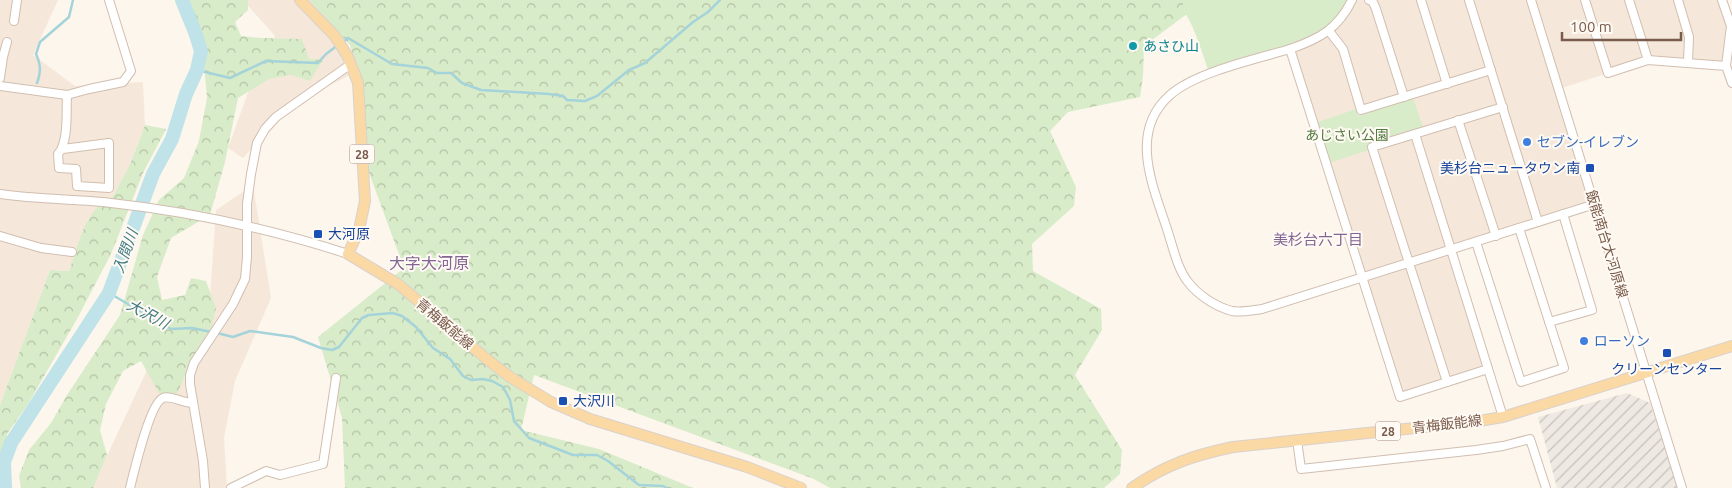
<svg xmlns="http://www.w3.org/2000/svg" width="1732" height="488" font-family="Ubuntu,'Noto Sans JP',sans-serif">
<style>
.residential{fill:#f5e8da}
.industrial{fill:url(#industrial-furrows)}
.forest{fill:url(#forest-crowns)}
.park{fill:#d8ecc9}
.lines{fill:none;stroke-linecap:round;stroke-linejoin:round}
.stream{stroke:#a5d3da;stroke-width:2.5}
.river{stroke:#bfe3e8;stroke-width:14}
.minor-casing{stroke:#d1beb0;stroke-width:10}
.major-casing{stroke:#dad1cd;stroke-width:12}
.minor{stroke:#fff;stroke-width:8}
.major{stroke:#fbd9a5;stroke-width:10}
.culture-dot{fill:#0f9aa8;stroke:#fffaf3;stroke-width:2}
.shop-dot{fill:#3f7fe0;stroke:#fffaf3;stroke-width:2}
.transit-dot{fill:#1a4fb4;stroke:#fffaf3;stroke-width:2}
.labels{text-anchor:middle;dominant-baseline:central;stroke-width:4;stroke-linejoin:round;paint-order:stroke}
.shield{fill:#fffaf3;stroke:#a28b7f;stroke-width:1}
.shield-label{font-size:12px;font-weight:bold;fill:#7a5c4d}
.culture-label{font-size:14px;fill:#0d838f;stroke:#fffaf3;text-anchor:start}
.park-label{font-size:14px;fill:#537a41;stroke:#fffaf3}
.shop-label{font-size:14px;fill:#366cbe;stroke:#fffaf3;text-anchor:start}
.transit-label{font-size:14px;fill:#164399;stroke:#fffaf3;text-anchor:start}
.street-label{font-size:14px;fill:#7a5c4d;stroke:#fffaf3}
.neighbourhood-label{font-size:15px;fill:#846695;stroke:#fffaf3}
.water-label{font-size:15px;font-style:italic;fill:#437c86;stroke:#fffaf3}
.quarter-label{font-size:16px;fill:#846695;stroke:#fffaf3}
</style>
<defs>
<pattern id="industrial-furrows" width="10" height="10" patternUnits="userSpaceOnUse" patternTransform="scale(1.25)"><rect width="10" height="10" fill="#efe9e4"/><path d="M-1 1l2-2M0 10L10 0M9 11l2-2" fill="none" stroke="#c7c0bb"/></pattern>
<pattern id="forest-crowns" width="20" height="18" patternUnits="userSpaceOnUse" patternTransform="scale(1.25)"><rect width="20" height="18" fill="#d8ecc9"/><path d="M2 6a3 3 0 1 1 6 0M12 15a3 3 0 1 1 6 0" fill="none" stroke="#b4c2a5"/></pattern>
</defs>
<rect width="100%" height="100%" fill="#fdf6ec"/>
<g class="residential">
<polygon points="0,0 58,0 33,55 75,86 143,82 145,125 131,162 113,198 88,220 69,271 50,270 0,405"/>
<polygon points="243,0 309,0 318,10 350,75 290,106 243,158 228,148 250,87 275,36"/>
<polygon points="1343,0 1722,0 1731,26 1726,66 1648,60 1559,89 1595,204 1451,250 1488,369 1400,397 1290,49"/>
<polygon points="253,185 271,298 235,381 224,438 227,488 92,488 147,370 210,298 216,210"/>
</g>
<polygon class="industrial" points="1627,393 1650,403 1678,488 1557,488 1538,417"/>
<g class="forest">
<polygon points="188,0 248,0 248,10 235,22 241,36 262,38 302,39 309,59 323,60 310,81 291,75 269,79 238,98 225,162 210,215 171,238 157,277 162,300 185,295 191,278 206,281 216,308 212,326 189,366 177,394 159,393 141,361 123,371 106,404 100,430 107,455 93,488 21,488 19,476 29,450 51,423 67,395 120,315 143,235 159,200 184,178 199,141 207,98 201,30"/>
<polygon points="309,0 1197,0 1199,5 1144,46 1143,76 1140,97 1068,112 1050,131 1076,187 1074,206 1032,244 1033,271 1101,309 1102,330 1075,375 1122,450 1120,474 1104,488 830,488 814,479 534,375 521,430 599,449 693,488 345,488 342,418 318,337 404,268 365,162 364,89 350,45"/>
<path d="M145 125 166 129 143 173 111 254 77 319 28 404 7 434 3 488H0V405L50 270 69 271C78 247 85 207 113 197L131 162Z"/>
</g>
<g class="park">
<path d="M1183 0H1348C1333 34 1297 44 1264 54 1246 60 1227 66 1209 72 1204 58 1192 19 1183 11Z"/>
<polygon points="1413,98 1423,127 1368,145 1369,150 1329,163 1315,123 1356,109 1358,116"/>
</g>
<g class="lines">
<g class="stream">
<polyline points="343,42 348,38 392,64 428,68 437,73 451,73 462,83 481,90 549,94 563,96 567,100 585,101 597,96 629,70 645,63 693,22 708,12 720,0"/>
<polyline points="197,70 230,78 266,61 318,63 326,54 338,45"/>
<path d="M37 83C41 72 41 65 36 54L40 42 69 17 73 0"/>
<polyline points="109,293 171,329 192,328 211,332"/>
<polyline points="217,333 233,337 250,331 293,337 321,348 332,350 339,347 362,318 369,315 393,313 402,316 416,327 433,348 450,359 463,376 471,380 483,379 492,381 503,387 510,400 514,421 529,438 573,455 597,455 608,461 639,485 663,486 667,488"/>
</g>
<polyline class="river" points="5,488 4,462 11,443 109,293 153,174 172,139 186,94 197,70 201,51 195,32 182,0"/>
<defs>
<g id="minor">
<path d="M1352 0C1338 29 1319 39 1290 49L1400 397 1488 369"/>
<polyline points="1369,0 1373,2 1376,9 1404,97"/>
<polyline points="1421,0 1447,84"/>
<polyline points="1469,0 1538,222"/>
<polyline points="1531,0 1682,488"/>
<polyline points="1585,0 1608,73 1648,60 1726,66 1732,83"/>
<polyline points="1629,0 1648,60"/>
<polyline points="1678,0 1689,37 1688,62"/>
<polyline points="1722,0 1731,26 1726,66"/>
<polyline points="14,21 17,0"/>
<polyline points="1329,31 1343,49 1361,110 1491,70"/>
<path d="M1290 49C1256 59 1196 72 1170 95 1128 132 1153 186 1167 229 1173 247 1177 268 1188 282 1198 295 1216 307 1232 311 1242 313 1253 310 1262 309L1595 204"/>
<polyline points="0,78 3,57 7,42"/>
<polyline points="0,86 67,95 89,89 123,82 131,71 109,0"/>
<polyline points="1458,120 1496,236"/>
<polyline points="1415,134 1503,417"/>
<path d="M63 149 109 143V188L77 186 76 169 59 168 58 154C69 142 66 111 67 95"/>
<path d="M0 194C34 199 68 199 103 202 186 211 269 228 348 254"/>
<polyline points="0,236 41,248 72,252"/>
<polyline points="1476,242 1521,382 1564,368 1519,228"/>
<polyline points="1549,322 1592,310 1563,214"/>
<polyline points="1447,382 1372,147 1503,107"/>
<polyline points="1297,440 1301,469 1476,450 1503,446 1530,439 1546,488"/>
<path d="M130 488C134 472 150 403 163 398 170 395 183 403 193 403"/>
<polyline points="205,488 203,461 190,384 190,375 194,363 233,304 245,279 247,257 247,204 251,174 257,143 265,129 276,117 351,64"/>
<polyline points="231,488 266,471 280,475 323,464 336,378"/>
</g>
<g id="major">
<polyline points="300,0 334,35 340,44 348,57 358,83 365,201 359,230 348,254 398,284 488,360 510,377 551,402 590,419 747,467 801,488"/>
<path d="M1132 488C1165 465 1194 455 1233 447L1473 422 1503 417 1732 346"/>
</g>
</defs>
<use href="#minor" class="minor-casing"/>
<use href="#major" class="major-casing"/>
<use href="#minor" class="minor"/>
<use href="#major" class="major"/>
</g>
<circle class="culture-dot" cx="1133" cy="46" r="5"/>
<g class="shop-dot">
<circle cx="1527" cy="142" r="5"/>
<circle cx="1584" cy="341" r="5"/>
</g>
<g class="transit-dot">
<rect x="1585" y="163" width="10" height="10" rx="2.5"/>
<rect x="313" y="229" width="10" height="10" rx="2.5"/>
<rect x="1662" y="348" width="10" height="10" rx="2.5"/>
<rect x="558" y="396" width="10" height="10" rx="2.5"/>
</g>
<g class="labels">
<g class="shield">
<rect x="349.5" y="144.5" width="25" height="19" rx="4"/>
<rect x="1375.5" y="421.5" width="25" height="19" rx="4"/>
</g>
<g class="shield-label">
<text x="362" y="154">28</text>
<text x="1388" y="431">28</text>
</g>
<g class="culture-label">
<text x="1143" y="46">あさひ山</text>
</g>
<g class="park-label">
<text x="1347" y="135">あじさい公園</text>
</g>
<g class="shop-label">
<text x="1537" y="142">セブン-イレブン</text>
<text x="1594" y="341">ローソン</text>
</g>
<g class="transit-label">
<text x="1580" y="168" text-anchor="end">美杉台ニュータウン南</text>
<text x="328" y="234">大河原</text>
<text x="1667" y="369" text-anchor="middle">クリーンセンター</text>
<text x="573" y="401">大沢川</text>
</g>
<g class="street-label">
<text transform="translate(1607 244) rotate(73)">飯能南台大河原線</text>
<text transform="translate(445 324) rotate(40)">青梅飯能線</text>
<text transform="translate(1447 424) rotate(-7)">青梅飯能線</text>
</g>
<g class="neighbourhood-label">
<text x="1318" y="239">美杉台六丁目</text>
</g>
<g class="water-label">
<text transform="translate(125 251) rotate(-70)">入間川</text>
<text transform="translate(148 314) rotate(28)">大沢川</text>
</g>
<g class="quarter-label">
<text x="429" y="263">大字大河原</text>
</g>
</g>
<path d="M1562 32v8h119v-8" fill="none" stroke="#7a5c4d" stroke-width="2.5"/>
<text x="1570" y="32" font-size="15" fill="#7a5c4d" stroke="#fffaf3" stroke-width="4" paint-order="stroke">100 m</text>
</svg>
